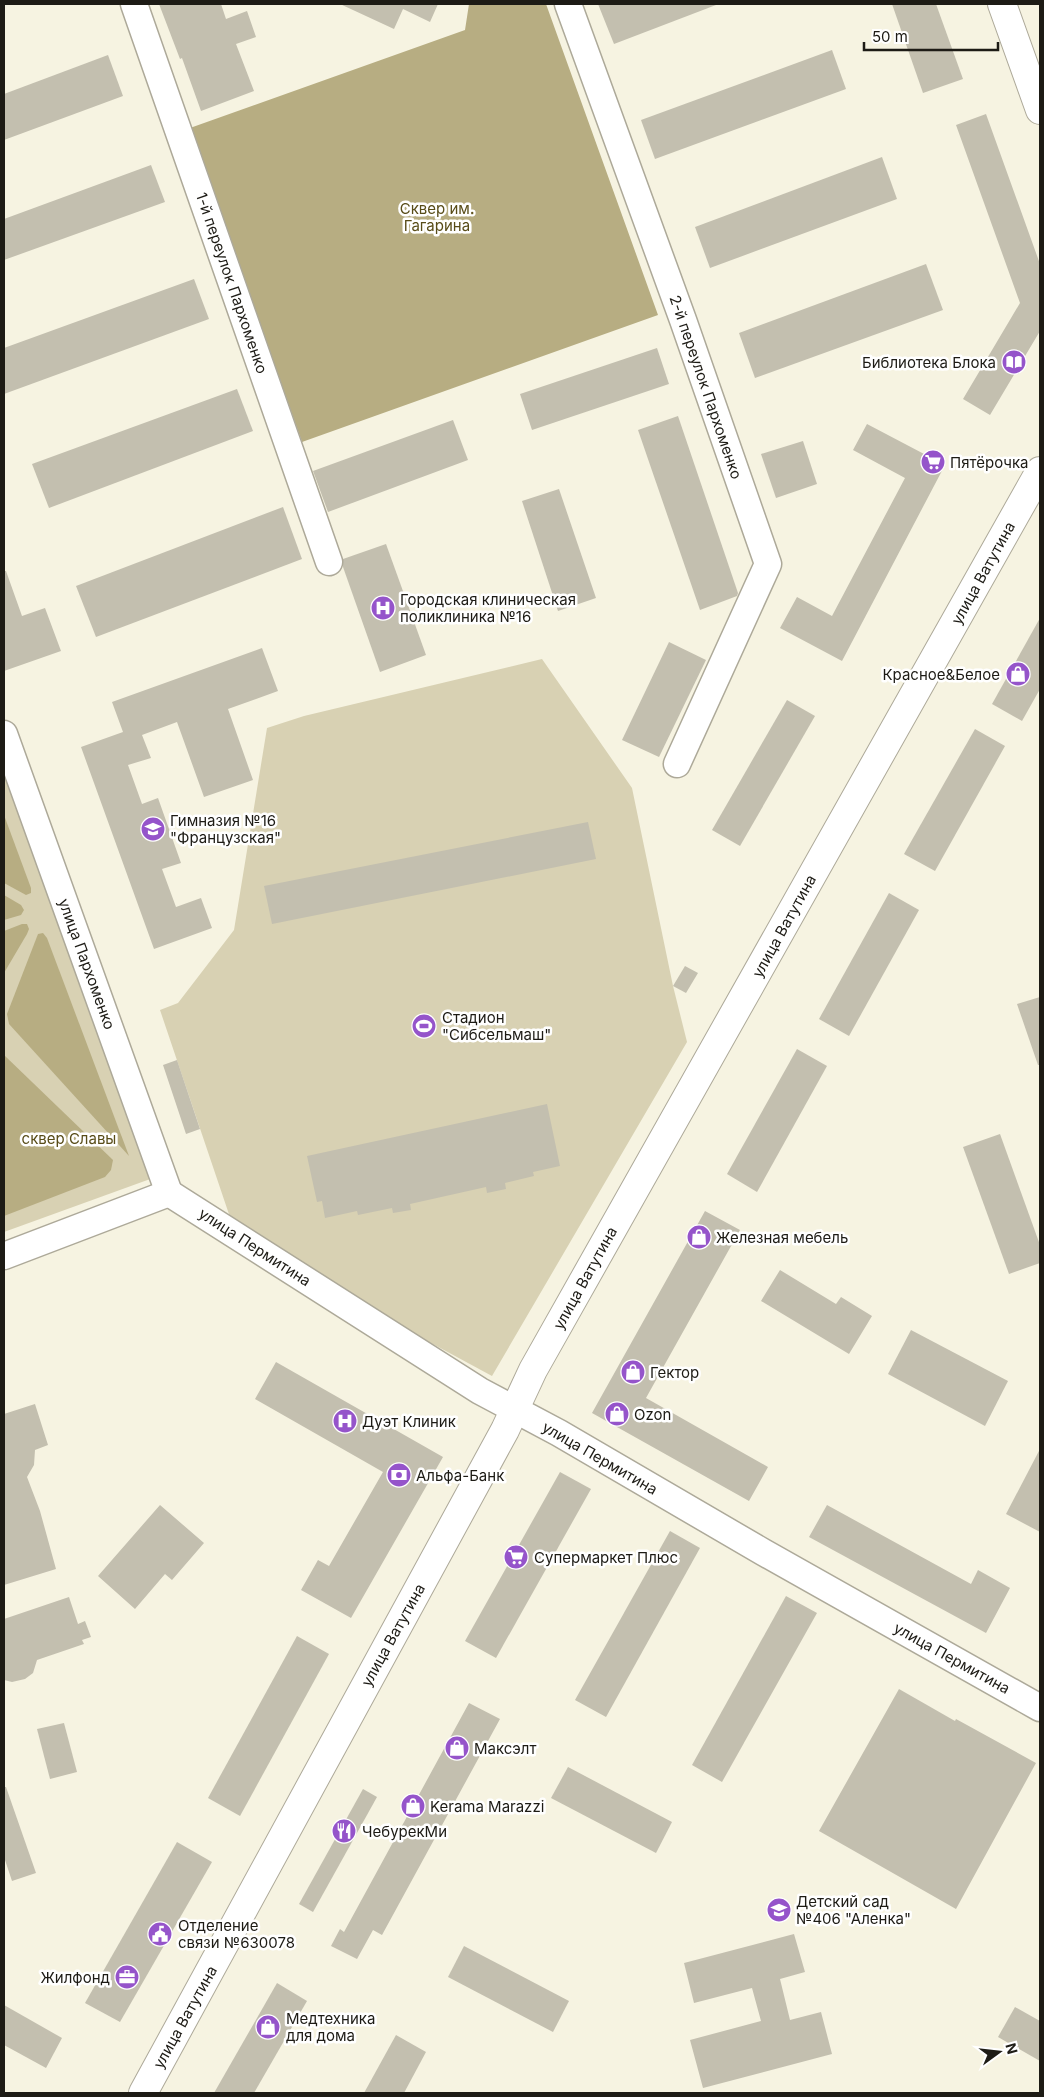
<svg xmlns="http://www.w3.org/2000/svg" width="1044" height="2097" font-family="Inter,sans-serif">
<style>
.green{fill:#d8d1b3}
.forest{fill:#b7ad82}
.building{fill:#c3bfaf}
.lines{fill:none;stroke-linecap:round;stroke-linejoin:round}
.minor-casing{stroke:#ada999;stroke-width:29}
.major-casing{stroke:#ada999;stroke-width:30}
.minor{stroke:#fff;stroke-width:26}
.major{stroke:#fff;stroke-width:28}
.labels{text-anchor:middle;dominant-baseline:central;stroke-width:5;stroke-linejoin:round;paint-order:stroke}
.park-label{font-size:15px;fill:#584c18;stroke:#fff}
.street-label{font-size:15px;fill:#1d1b15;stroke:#fff}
.poi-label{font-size:15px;fill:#1d1b15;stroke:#fff;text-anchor:start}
</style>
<rect width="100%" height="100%" fill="#f6f3e1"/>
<g class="green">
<polygon points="542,659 632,788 673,986 687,1042 492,1376 237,1238 160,1010 178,1003 234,930 267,728 304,716"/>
<polygon points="4,760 153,1178 4,1232"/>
</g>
<g class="forest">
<polygon points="469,4 546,4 658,315 302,442 190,128 465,30"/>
<polygon points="4,815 31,888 31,893 26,895 4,883"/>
<polygon points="4,895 21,905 24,910 21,915 4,920"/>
<polygon points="22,924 27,924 29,929 27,934 4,973 4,931"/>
<polygon points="43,933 47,938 129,1156 9,1024 7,1014 38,934"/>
<polygon points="4,1055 113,1160 111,1170 105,1177 4,1216"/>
</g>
<g class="building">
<polygon points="159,4 221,4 226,19 247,11 256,37 236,44 254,91 201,111 182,58 180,59"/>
<polygon points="340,4 438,4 430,22 403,9 394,29"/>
<polygon points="598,4 715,4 716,5 614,44"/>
<polygon points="892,4 936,4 963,79 923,93"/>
<polygon points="832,50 846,89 655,159 641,120"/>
<polygon points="108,55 123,96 4,140 4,94"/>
<polygon points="986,114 1040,264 1040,331 990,415 963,399 1020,303 956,125"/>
<polygon points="882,157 897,199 710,268 695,227"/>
<polygon points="151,165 165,202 4,260 4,219"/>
<polygon points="926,264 943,310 755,378 739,333"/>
<polygon points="194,279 209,319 4,394 4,348"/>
<polygon points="657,348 669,384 532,430 520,394"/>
<polygon points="237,389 253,431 49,508 32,464"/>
<polygon points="678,416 738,593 737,596 700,610 638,430"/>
<polygon points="453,420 468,460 328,512 313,471"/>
<polygon points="867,424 945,465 842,661 780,628 797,597 832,616 905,478 853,450"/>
<polygon points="803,441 817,484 776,498 761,454"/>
<polygon points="559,489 596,598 558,611 522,501"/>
<polygon points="283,507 302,559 96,637 76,586"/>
<polygon points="386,544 426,655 380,672 343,567 343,559"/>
<polygon points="4,571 6,571 22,616 45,608 61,651 4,671"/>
<polygon points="1040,618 1040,689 1022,721 992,704"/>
<polygon points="669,642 706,660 659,757 622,740"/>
<polygon points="262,648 278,691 228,709 253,780 204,797 177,722 142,735 151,758 128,765 142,804 158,798 181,863 162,869 176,907 201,898 212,928 154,949 81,747 123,732 112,702"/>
<polygon points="787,700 815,716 740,846 712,830"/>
<polygon points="975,729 1005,746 935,871 904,854"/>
<polygon points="588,822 596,859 272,924 264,886"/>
<polygon points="889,893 919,910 849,1036 819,1019"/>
<polygon points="685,966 698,973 686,993 673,986"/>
<polygon points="1040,997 1040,1065 1038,1065 1017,1004"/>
<polygon points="797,1049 827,1066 757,1192 727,1174"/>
<polygon points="177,1060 200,1129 186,1134 163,1065"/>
<polygon points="547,1104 560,1166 533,1172 534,1176 505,1183 506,1189 487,1193 486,1187 410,1204 411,1210 393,1213 392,1208 358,1215 357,1211 325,1218 322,1201 317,1202 307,1156"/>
<polygon points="1000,1134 1040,1245 1040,1263 1009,1274 963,1147"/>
<polygon points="705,1211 740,1230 646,1398 768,1467 749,1501 592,1413"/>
<polygon points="780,1270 836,1304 841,1297 872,1316 849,1354 761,1301"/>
<polygon points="911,1330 1008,1381 985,1426 888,1374"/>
<polygon points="276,1362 443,1457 351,1618 301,1590 318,1560 329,1566 383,1472 255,1399"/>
<polygon points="35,1404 48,1445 35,1450 34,1465 27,1477 40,1511 56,1569 4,1585 4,1414"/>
<polygon points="1040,1449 1040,1532 1006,1514"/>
<polygon points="560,1472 591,1489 496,1658 465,1641"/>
<polygon points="160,1505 204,1543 172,1580 165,1574 135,1609 98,1576"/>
<polygon points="827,1505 971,1584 978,1570 1010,1588 986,1633 809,1537"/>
<polygon points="670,1531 700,1548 606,1717 575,1700"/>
<polygon points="786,1596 817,1613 722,1782 692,1765"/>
<polygon points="69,1597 78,1624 85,1621 91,1637 82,1640 84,1644 37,1660 33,1673 25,1679 12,1682 4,1680 4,1619"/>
<polygon points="297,1636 329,1654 240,1816 208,1798"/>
<polygon points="899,1689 955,1721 956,1719 1036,1763 956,1909 819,1831"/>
<polygon points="469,1703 500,1719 382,1935 373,1930 357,1959 331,1946 340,1929 344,1932"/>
<polygon points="64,1723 77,1772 50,1779 37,1729"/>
<polygon points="568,1767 672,1822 656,1853 551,1798"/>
<polygon points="4,1787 6,1787 36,1873 12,1881 4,1857"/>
<polygon points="363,1789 377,1797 313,1912 299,1904"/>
<polygon points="177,1842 212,1862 120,2022 85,2003"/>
<polygon points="794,1934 805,1972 780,1979 790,2020 821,2012 832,2054 703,2088 690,2040 761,2021 752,1988 694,2003 684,1963"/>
<polygon points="464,1946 569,2001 553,2032 448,1977"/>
<polygon points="277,1983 307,2001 254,2093 214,2093"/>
<polygon points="4,2005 62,2038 46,2068 4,2045"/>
<polygon points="1015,2007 1040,2021 1040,2061 998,2037"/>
<polygon points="396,2035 426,2052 404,2093 364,2093"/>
</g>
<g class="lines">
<defs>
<g id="minor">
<polyline points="134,4 329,562"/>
<polyline points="568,4 683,320 768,564 677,764"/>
<polyline points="4,734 169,1193"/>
<polyline points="169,1193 480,1391 559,1433 763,1552 1040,1708"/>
<polyline points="4,1256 169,1193"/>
</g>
<g id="major">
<polyline points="1002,4 1040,110"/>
<polyline points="143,2093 505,1430 533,1370 1040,471"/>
</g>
</defs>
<use href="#minor" class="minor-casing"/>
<use href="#major" class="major-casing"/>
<use href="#minor" class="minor"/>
<use href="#major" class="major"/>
</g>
<defs>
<symbol id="library-disc" viewBox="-11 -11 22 22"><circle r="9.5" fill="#9554ca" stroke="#fff"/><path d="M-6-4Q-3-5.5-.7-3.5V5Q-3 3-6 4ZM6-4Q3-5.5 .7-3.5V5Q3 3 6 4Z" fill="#fff"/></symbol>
<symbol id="supermarket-disc" viewBox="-11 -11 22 22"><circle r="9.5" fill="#9554ca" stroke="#fff"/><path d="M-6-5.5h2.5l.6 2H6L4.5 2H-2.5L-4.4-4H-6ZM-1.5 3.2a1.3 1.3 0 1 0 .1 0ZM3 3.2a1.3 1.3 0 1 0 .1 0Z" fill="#fff"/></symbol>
<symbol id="hospital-disc" viewBox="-11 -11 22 22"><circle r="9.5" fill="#9554ca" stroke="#fff"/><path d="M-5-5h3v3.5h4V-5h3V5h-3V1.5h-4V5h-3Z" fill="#fff"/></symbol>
<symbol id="shop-disc" viewBox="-11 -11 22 22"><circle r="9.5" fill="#9554ca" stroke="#fff"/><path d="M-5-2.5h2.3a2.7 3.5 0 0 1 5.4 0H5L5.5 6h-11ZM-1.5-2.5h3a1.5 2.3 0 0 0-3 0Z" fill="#fff"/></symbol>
<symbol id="school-disc" viewBox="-11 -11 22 22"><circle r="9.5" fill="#9554ca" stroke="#fff"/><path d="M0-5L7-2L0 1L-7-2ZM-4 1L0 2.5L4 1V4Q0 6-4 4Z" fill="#fff"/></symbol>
<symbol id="stadium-disc" viewBox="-11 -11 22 22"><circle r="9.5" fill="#9554ca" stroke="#fff"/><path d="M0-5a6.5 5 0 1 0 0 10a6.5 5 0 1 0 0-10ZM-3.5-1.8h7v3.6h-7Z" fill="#fff"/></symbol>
<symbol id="bank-disc" viewBox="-11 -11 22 22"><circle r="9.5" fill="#9554ca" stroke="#fff"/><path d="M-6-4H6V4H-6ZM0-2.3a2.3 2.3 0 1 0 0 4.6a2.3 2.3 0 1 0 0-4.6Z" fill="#fff"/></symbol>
<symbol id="restaurant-disc" viewBox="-11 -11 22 22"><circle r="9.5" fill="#9554ca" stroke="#fff"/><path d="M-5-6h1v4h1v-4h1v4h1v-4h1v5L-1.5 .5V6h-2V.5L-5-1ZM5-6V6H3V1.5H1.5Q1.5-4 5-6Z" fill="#fff"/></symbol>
<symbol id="civic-disc" viewBox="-11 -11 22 22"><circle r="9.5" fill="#9554ca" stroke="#fff"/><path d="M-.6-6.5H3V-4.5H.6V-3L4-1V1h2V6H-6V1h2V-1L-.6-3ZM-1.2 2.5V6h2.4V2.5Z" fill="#fff"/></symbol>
<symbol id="office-disc" viewBox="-11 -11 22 22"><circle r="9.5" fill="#9554ca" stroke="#fff"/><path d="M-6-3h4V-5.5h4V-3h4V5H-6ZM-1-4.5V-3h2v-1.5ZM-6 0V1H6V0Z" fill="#fff"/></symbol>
</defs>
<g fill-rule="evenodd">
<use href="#library-disc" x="1000" y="348" width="28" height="28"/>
<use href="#supermarket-disc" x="919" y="448" width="28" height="28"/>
<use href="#hospital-disc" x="369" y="594" width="28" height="28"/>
<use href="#shop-disc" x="1004" y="660" width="28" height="28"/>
<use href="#school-disc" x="139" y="815" width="28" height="28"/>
<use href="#stadium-disc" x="410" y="1012" width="28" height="28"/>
<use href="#shop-disc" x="685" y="1223" width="28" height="28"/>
<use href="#shop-disc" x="619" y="1358" width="28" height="28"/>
<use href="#shop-disc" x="603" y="1400" width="28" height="28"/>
<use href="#hospital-disc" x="331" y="1407" width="28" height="28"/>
<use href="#bank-disc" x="385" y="1461" width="28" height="28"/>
<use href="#supermarket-disc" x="502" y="1543" width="28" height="28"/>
<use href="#shop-disc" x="443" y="1734" width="28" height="28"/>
<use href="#shop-disc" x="399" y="1792" width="28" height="28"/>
<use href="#restaurant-disc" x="330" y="1817" width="28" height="28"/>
<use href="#school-disc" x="765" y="1896" width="28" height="28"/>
<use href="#civic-disc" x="146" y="1920" width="28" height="28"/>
<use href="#office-disc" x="113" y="1963" width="28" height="28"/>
<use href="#shop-disc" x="254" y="2013" width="28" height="28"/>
</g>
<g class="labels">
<g class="park-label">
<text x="437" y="208">Сквер им.<tspan x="437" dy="17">Гагарина</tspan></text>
<text x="69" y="1138">сквер Славы</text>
</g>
<g class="street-label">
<text transform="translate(232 283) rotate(71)">1-й переулок Пархоменко</text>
<text transform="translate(706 387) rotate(71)">2-й переулок Пархоменко</text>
<text transform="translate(983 573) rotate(-61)">улица Ватутина</text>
<text transform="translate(784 926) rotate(-61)">улица Ватутина</text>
<text transform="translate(87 964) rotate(70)">улица Пархоменко</text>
<text transform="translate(255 1247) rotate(33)">улица Пермитина</text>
<text transform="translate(585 1278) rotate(-61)">улица Ватутина</text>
<text transform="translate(600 1458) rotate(30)">улица Пермитина</text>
<text transform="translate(393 1635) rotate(-61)">улица Ватутина</text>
<text transform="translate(952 1658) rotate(29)">улица Пермитина</text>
<text transform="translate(185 2017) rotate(-61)">улица Ватутина</text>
</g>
<g class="poi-label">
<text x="996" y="362" text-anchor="end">Библиотека Блока</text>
<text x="950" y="462">Пятёрочка</text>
<text x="400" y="599">Городская клиническая<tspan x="400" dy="17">поликлиника №16</tspan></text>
<text x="1000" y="674" text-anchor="end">Красное&amp;Белое</text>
<text x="170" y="820">Гимназия №16<tspan x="170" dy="17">"Французская"</tspan></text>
<text x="442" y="1017">Стадион<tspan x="442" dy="17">"Сибсельмаш"</tspan></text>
<text x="716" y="1237">Железная мебель</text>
<text x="650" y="1372">Гектор</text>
<text x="634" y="1414">Ozon</text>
<text x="362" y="1421">Дуэт Клиник</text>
<text x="416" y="1475">Альфа-Банк</text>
<text x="534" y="1557">Супермаркет Плюс</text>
<text x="474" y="1748">Максэлт</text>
<text x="430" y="1806">Kerama Marazzi</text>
<text x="362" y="1831">ЧебурекМи</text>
<text x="796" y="1901">Детский сад<tspan x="796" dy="17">№406 "Аленка"</tspan></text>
<text x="178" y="1925">Отделение<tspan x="178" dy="17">связи №630078</tspan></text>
<text x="110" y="1977" text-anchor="end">Жилфонд</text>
<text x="286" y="2018">Медтехника<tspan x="286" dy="17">для дома</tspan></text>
</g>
</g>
<rect width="1044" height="2097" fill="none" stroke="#1d1b15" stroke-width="10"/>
<g transform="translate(999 2052) rotate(75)" stroke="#ffffff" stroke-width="4" paint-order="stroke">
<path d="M0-4L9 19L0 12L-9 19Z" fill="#1d1b15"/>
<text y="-8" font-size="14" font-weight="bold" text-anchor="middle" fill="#1d1b15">N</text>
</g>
<path d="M864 42v8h134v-8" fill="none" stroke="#1d1b15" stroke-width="2.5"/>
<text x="872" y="42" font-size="15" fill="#1d1b15" stroke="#ffffff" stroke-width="4" paint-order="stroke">50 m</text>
</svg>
